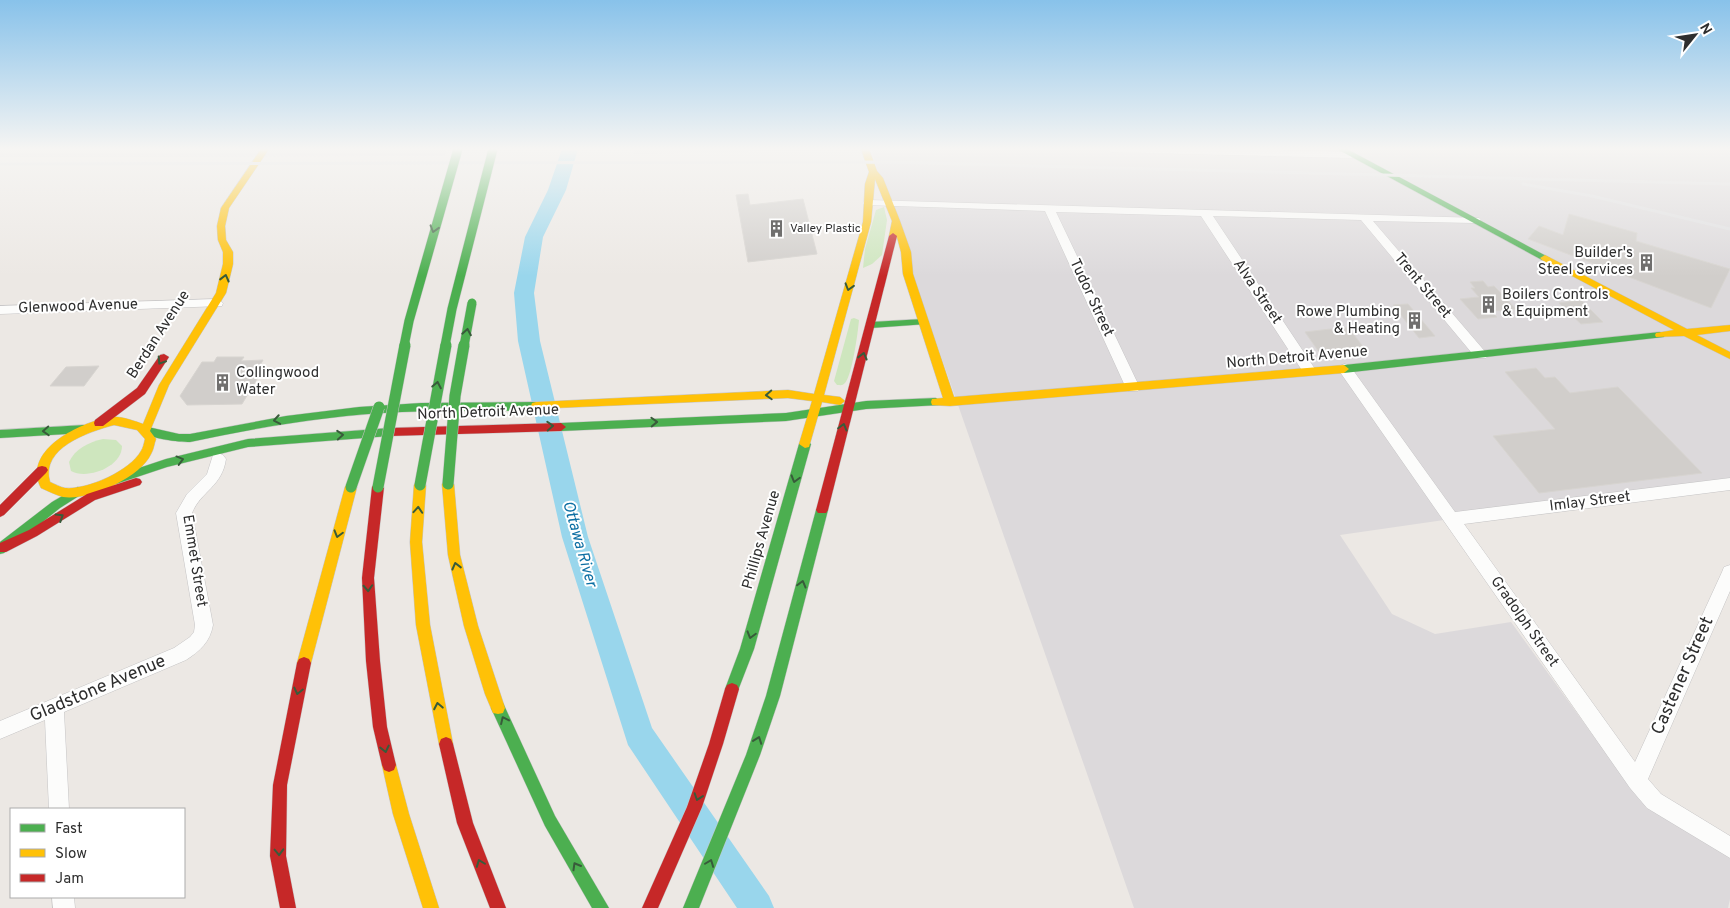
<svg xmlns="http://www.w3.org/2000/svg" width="1730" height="908" font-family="Overpass,sans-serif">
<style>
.industrial{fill:#dcd9db}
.green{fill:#cee6be}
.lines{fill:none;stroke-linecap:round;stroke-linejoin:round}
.river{fill:#99d6ec;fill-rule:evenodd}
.building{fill:#d1cecb;stroke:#d7d4d0}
.street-casing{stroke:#c5c4c5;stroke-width:1}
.fast-casing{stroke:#c5c4c5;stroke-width:1}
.slow-casing{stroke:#c5c4c5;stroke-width:1}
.jam-casing{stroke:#c5c4c5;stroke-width:1}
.street{fill:#fcfcfb;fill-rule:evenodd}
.fast{fill:#4caf50;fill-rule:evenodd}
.slow{fill:#ffc107;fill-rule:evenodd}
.jam{fill:#c62828;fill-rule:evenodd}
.rail{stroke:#dfdfe1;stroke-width:3}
.fast-bridge-far1-casing{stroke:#c6c5c4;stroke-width:10;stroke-linecap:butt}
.fast-bridge-casing{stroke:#c6c5c4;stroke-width:12;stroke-linecap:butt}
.fast-bridge-far1{stroke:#4caf50;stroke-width:9}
.fast-bridge{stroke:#4caf50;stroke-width:11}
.oneway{stroke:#385b3a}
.labels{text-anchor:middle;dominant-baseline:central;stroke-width:4;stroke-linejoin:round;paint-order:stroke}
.far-poi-label{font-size:12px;fill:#2e2e2e;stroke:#fff;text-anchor:start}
.poi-label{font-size:15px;fill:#2e2e2e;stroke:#fff;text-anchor:end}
.street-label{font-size:15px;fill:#2e2e2e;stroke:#fff}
.water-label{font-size:16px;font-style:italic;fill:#0d6fa3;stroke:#fff}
.near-street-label{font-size:18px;fill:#2e2e2e;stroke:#fff}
</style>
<rect width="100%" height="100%" fill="#ece8e4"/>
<g class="industrial">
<polygon points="0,149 446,149 445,156 0,157"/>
<polygon points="633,149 1730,149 1730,484 1451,519 1340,535 1392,614 1435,634 1511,622 1639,799 1730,856 1730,899 1728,908 1134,908 887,202 871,149 634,154"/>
</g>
<g class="green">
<polygon points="884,207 887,220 882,255 872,264 863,268 865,249 876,210"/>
<path d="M854 318 859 320C858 332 852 376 845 383 842 386 841 385 837 385L834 381 851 319Z"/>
<path d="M103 439 116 440 122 446C122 467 87 480 71 471L69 462C75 449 89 442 103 439Z"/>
</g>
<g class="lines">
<polygon class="river" points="562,149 578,149 566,190 543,237 534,293 540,341 588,537 652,728 769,896 774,908 737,908 628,745 562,537 518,341 514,293 525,237 548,190"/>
</g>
<g class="building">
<polygon points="748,194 750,205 803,199 817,254 748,262 736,195"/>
<polygon points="1569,214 1637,233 1636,241 1730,269 1711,308 1528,239 1539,226 1563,235"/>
<polygon points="1483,281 1488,287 1494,286 1516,309 1491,311 1497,317 1478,319 1460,299 1479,297 1471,288 1475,288 1470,282"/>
<polygon points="1581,300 1603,322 1581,324 1559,303"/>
<polygon points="1408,304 1435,336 1419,338 1393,305"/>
<polygon points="1348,327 1364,348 1319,352 1305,332"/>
<polygon points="217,357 244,357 241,361 263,360 258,369 263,369 242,404 187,405 180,396 202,362 214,362"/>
<polygon points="99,366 84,386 50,386 66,367"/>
<polygon points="1536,368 1545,378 1555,377 1570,393 1618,387 1702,473 1539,493 1493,436 1555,429 1505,372"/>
</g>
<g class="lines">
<defs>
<g id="street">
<polygon points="1106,149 1236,149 1351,152 1356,155 1351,158 1111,152"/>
<polygon points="869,200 1479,218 1481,220 1475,223 1373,221 1488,355 1486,358 1476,358 1361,220 1213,216 1317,372 1315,375 1305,375 1201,216 1056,212 1140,388 1138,391 1128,391 1126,388 1045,211 865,205 863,203 865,201"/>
<polygon points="217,299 223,303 222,306 0,314 0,306"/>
<polygon points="1345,364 1350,366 1455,512 1730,478 1730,490 1464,524 1635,762 1722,572 1724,567 1730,565 1730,591 1648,779 1661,794 1730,836 1730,858 1647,808 1630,788 1340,372 1338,369 1340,366"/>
<path d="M218 453 223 455 226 459C222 487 201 491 192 513L213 625C210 642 200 651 186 660L64 712 69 809H49L45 720 0 739V721L174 648 190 637 194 632 195 625 176 513 187 494 207 474 213 455Z"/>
<polygon points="52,897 74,897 75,908 53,908"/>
</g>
<g id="fast">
<polygon points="1337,149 1347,149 1550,258 1548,260 1542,260"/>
<polygon points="924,319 929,322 927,324 871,328 866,325 871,322"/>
<polygon points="1660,332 1665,335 1664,337 1344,373 1339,369 1344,365"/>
<polygon points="936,398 941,402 940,405 866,409 786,421 561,431 556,427 561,423 786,413 866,401"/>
<path d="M536 402 541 406 536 410C491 412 447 410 402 412 330 415 260 427 190 442 179 442 149 439 142 431L148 427 179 434H190L286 416 359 407 421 403Z"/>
<polygon points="84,425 89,429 84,433 0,438 0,430"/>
<polygon points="390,428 396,432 390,436 248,447 167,467 116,484 112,483 110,480 112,477 166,459 248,439"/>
<polygon points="805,440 811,444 754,649 737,693 732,695 727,693 725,689 740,649 799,444"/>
<polygon points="78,487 82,488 84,491 82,494 60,508 4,553 0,554 0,542 52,502"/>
<polygon points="822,505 826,507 828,510 780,696 760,755 699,908 683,908 746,755 766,696 816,510 818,507"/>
<polygon points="498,702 503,703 555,816 609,908 592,908 545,826 491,708 493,703"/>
</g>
<g id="slow">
<path d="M261 149H269L229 208 225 226 226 240 233 252V264L226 293 169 385 150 431 156 439C154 444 154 449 151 454 140 478 88 501 63 497 56 495 48 491 41 488 21 450 82 421 112 417 121 416 134 421 143 424L159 385 216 293 223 264V252L218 240 217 226 221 208ZM114 425 137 430 145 439C144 443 143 448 141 451 130 471 87 490 65 488 60 487 55 484 50 482 40 448 88 432 114 425Z"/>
<polygon points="861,149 869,149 877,171 883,178 900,221 911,252 913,274 954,397 1344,365 1349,369 1344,373 950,406 932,405 931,402 932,399 943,398 903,274 901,252 897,237 893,239 889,236 892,221 875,179 871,222 824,395 840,397 845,401 840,405 822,402 809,447 805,448 799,444 812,401 788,398 532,409 531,406 532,403 536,402 788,390 814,394 863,222 865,184 869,172"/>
<polygon points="1545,255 1687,329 1730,325 1730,331 1697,335 1730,352 1730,359 1684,336 1656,337 1655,335 1656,333 1674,330 1542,260 1540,258"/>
<polygon points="448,480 452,481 454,484 460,555 478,626 505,708 503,713 498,714 493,713 485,694 464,626 448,555 442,484 444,481"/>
<polygon points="420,481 424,482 426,485 422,542 430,625 453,744 451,749 446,751 441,749 439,744 416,625 410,542 414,485 416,482"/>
<polygon points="351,483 355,484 357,487 311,663 309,667 304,669 299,667 297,663 345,487 347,484"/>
<polygon points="389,758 394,760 396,765 409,814 439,908 423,908 393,814 382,765 384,760"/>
</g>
<g id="jam">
<polygon points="893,233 897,236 828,510 826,513 818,513 816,510 889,236"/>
<polygon points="164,354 169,357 145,394 103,426 95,426 94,423 95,420 137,388 160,355"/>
<polygon points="561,423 566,427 561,431 390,436 384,432 390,428"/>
<polygon points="42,466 46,467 48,470 46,473 4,515 0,517 0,505 38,467"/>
<polygon points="136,478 140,479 142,482 140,485 95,500 37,536 6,552 0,552 0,543 29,530 87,494"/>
<polygon points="378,483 382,484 384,487 374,578 380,661 387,727 396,765 394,770 389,772 384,770 382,765 373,727 366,661 362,578 372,487 374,484"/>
<polygon points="304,657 309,659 311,663 287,785 286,856 296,908 280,908 270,856 273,785 297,663 299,659"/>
<polygon points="732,683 737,685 739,689 723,744 702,807 658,908 642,908 687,807 709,744 725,689 727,685"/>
<polygon points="446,737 451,739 453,744 473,823 506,908 490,908 457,823 439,744 441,739"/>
</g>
</defs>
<use href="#street" class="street-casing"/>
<use href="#fast" class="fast-casing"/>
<use href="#slow" class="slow-casing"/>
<use href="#jam" class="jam-casing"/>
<use href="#street" class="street"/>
<use href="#fast" class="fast"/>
<use href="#slow" class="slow"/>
<use href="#jam" class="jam"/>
<g class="rail">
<polyline points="0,164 884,162 1730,184"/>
<polyline points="1523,184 1592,196 1730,229"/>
</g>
<defs>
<g id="fast-bridge-far1">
<polyline points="404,346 409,321 458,149"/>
<polyline points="445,346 452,309 493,149"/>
<polyline points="464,346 472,303"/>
</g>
<g id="fast-bridge">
<polyline points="448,484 455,396 464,345"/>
<polyline points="420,485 446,345"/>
<polyline points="351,487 379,407"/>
<polyline points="378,487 405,345"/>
</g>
</defs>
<use href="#fast-bridge-far1" class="fast-bridge-far1-casing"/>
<use href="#fast-bridge" class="fast-bridge-casing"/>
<use href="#fast-bridge-far1" class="fast-bridge-far1"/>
<use href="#fast-bridge" class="fast-bridge"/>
</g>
<defs><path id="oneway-chevron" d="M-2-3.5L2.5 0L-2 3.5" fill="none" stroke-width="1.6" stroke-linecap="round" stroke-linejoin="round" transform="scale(1.25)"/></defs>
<g class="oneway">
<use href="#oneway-chevron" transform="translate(434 229) rotate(107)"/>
<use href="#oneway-chevron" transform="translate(225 278) rotate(-76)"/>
<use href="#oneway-chevron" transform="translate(849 287) rotate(107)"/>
<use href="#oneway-chevron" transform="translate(467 332) rotate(-80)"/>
<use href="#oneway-chevron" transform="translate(863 356) rotate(-76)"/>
<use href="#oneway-chevron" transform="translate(161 361) rotate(123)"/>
<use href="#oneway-chevron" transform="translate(437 385) rotate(-79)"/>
<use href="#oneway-chevron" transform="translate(769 395) rotate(177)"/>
<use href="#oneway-chevron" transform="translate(277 420) rotate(170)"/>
<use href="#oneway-chevron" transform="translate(654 422) rotate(-2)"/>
<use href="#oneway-chevron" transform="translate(550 426) rotate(-3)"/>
<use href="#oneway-chevron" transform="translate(843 427) rotate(-75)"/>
<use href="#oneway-chevron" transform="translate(46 431) rotate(177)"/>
<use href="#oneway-chevron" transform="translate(340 435) rotate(-4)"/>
<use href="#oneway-chevron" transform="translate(180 460) rotate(-15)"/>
<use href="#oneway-chevron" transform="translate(795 479) rotate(106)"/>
<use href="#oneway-chevron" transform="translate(418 510) rotate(-86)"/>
<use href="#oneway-chevron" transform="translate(60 517) rotate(-32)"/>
<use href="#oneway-chevron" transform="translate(338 534) rotate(106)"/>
<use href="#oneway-chevron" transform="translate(456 566) rotate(-104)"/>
<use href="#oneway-chevron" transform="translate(802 584) rotate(-75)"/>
<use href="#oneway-chevron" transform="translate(368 588) rotate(87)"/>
<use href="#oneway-chevron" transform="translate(751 635) rotate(106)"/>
<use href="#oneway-chevron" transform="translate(298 691) rotate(103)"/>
<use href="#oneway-chevron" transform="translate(438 706) rotate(-101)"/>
<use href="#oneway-chevron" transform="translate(504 720) rotate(-115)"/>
<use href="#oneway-chevron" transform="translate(758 740) rotate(-70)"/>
<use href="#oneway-chevron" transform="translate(385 749) rotate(77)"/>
<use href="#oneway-chevron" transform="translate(698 797) rotate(109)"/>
<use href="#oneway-chevron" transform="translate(279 852) rotate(88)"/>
<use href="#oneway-chevron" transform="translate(480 863) rotate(-111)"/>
<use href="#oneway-chevron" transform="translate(710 863) rotate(-69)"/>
<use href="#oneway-chevron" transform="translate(576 866) rotate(-120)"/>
</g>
<linearGradient id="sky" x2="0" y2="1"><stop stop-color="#88c2ea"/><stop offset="0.54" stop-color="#f6f5f3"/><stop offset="1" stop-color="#f6f5f3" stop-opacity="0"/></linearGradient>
<rect width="1730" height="276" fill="url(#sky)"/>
<defs>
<symbol id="building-bare" viewBox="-9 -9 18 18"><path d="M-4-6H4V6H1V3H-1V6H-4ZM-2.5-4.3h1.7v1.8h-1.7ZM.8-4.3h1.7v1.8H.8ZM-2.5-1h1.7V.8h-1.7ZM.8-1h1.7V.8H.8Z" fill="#706f6e" stroke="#fff" stroke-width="2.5" paint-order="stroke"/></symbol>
</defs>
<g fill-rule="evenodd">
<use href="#building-bare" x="764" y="216" width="25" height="25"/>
<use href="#building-bare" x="1634" y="250" width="25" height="25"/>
<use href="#building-bare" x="1476" y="292" width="25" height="25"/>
<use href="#building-bare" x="1402" y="308" width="25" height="25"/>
<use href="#building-bare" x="210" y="370" width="25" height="25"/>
</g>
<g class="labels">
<g class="far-poi-label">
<text x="790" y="229">Valley Plastic</text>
</g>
<g class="poi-label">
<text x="1633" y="253">Builder's<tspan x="1633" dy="17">Steel Services</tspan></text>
<text x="1502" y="295" text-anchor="start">Boilers Controls<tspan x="1502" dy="17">&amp; Equipment</tspan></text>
<text x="1400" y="312">Rowe Plumbing<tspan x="1400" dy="17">&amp; Heating</tspan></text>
<text x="236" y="373" text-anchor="start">Collingwood<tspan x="236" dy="17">Water</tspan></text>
</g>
<g class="street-label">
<text transform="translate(1422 286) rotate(50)">Trent Street</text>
<text transform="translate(1257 292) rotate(56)">Alva Street</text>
<text transform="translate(1091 298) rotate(65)">Tudor Street</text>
<text transform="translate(78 307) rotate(-2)">Glenwood Avenue</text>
<text transform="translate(159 335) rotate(-57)">Berdan Avenue</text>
<text transform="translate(1297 358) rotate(-5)">North Detroit Avenue</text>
<text transform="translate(488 413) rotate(-2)">North Detroit Avenue</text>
<text transform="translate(1590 502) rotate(-7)">Imlay Street</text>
<text transform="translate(762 540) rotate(-74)">Phillips Avenue</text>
<text transform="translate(194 561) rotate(81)">Emmet Street</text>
<text transform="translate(1524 622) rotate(55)">Gradolph Street</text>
</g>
<g class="water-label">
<text transform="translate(579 544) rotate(74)">Ottawa River</text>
</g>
<g class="near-street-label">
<text transform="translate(1683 676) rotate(-66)">Castener Street</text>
<text transform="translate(98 689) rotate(-23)">Gladstone Avenue</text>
</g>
</g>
<rect x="10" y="808" width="175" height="90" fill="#ffffff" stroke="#ababab"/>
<rect x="20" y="824" width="25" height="8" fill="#4caf50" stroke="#ababab"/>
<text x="55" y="833" font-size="15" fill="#2e2e2e">Fast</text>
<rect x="20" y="849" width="25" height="8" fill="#ffc107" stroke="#ababab"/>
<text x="55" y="858" font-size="15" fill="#2e2e2e">Slow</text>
<rect x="20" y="874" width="25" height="8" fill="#c62828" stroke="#ababab"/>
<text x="55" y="883" font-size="15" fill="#2e2e2e">Jam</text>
<g transform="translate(1695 35) rotate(60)" stroke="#ffffff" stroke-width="4" paint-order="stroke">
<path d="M0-4L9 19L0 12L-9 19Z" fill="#2e2e2e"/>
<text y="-8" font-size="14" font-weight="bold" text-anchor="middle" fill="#2e2e2e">N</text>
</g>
</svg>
